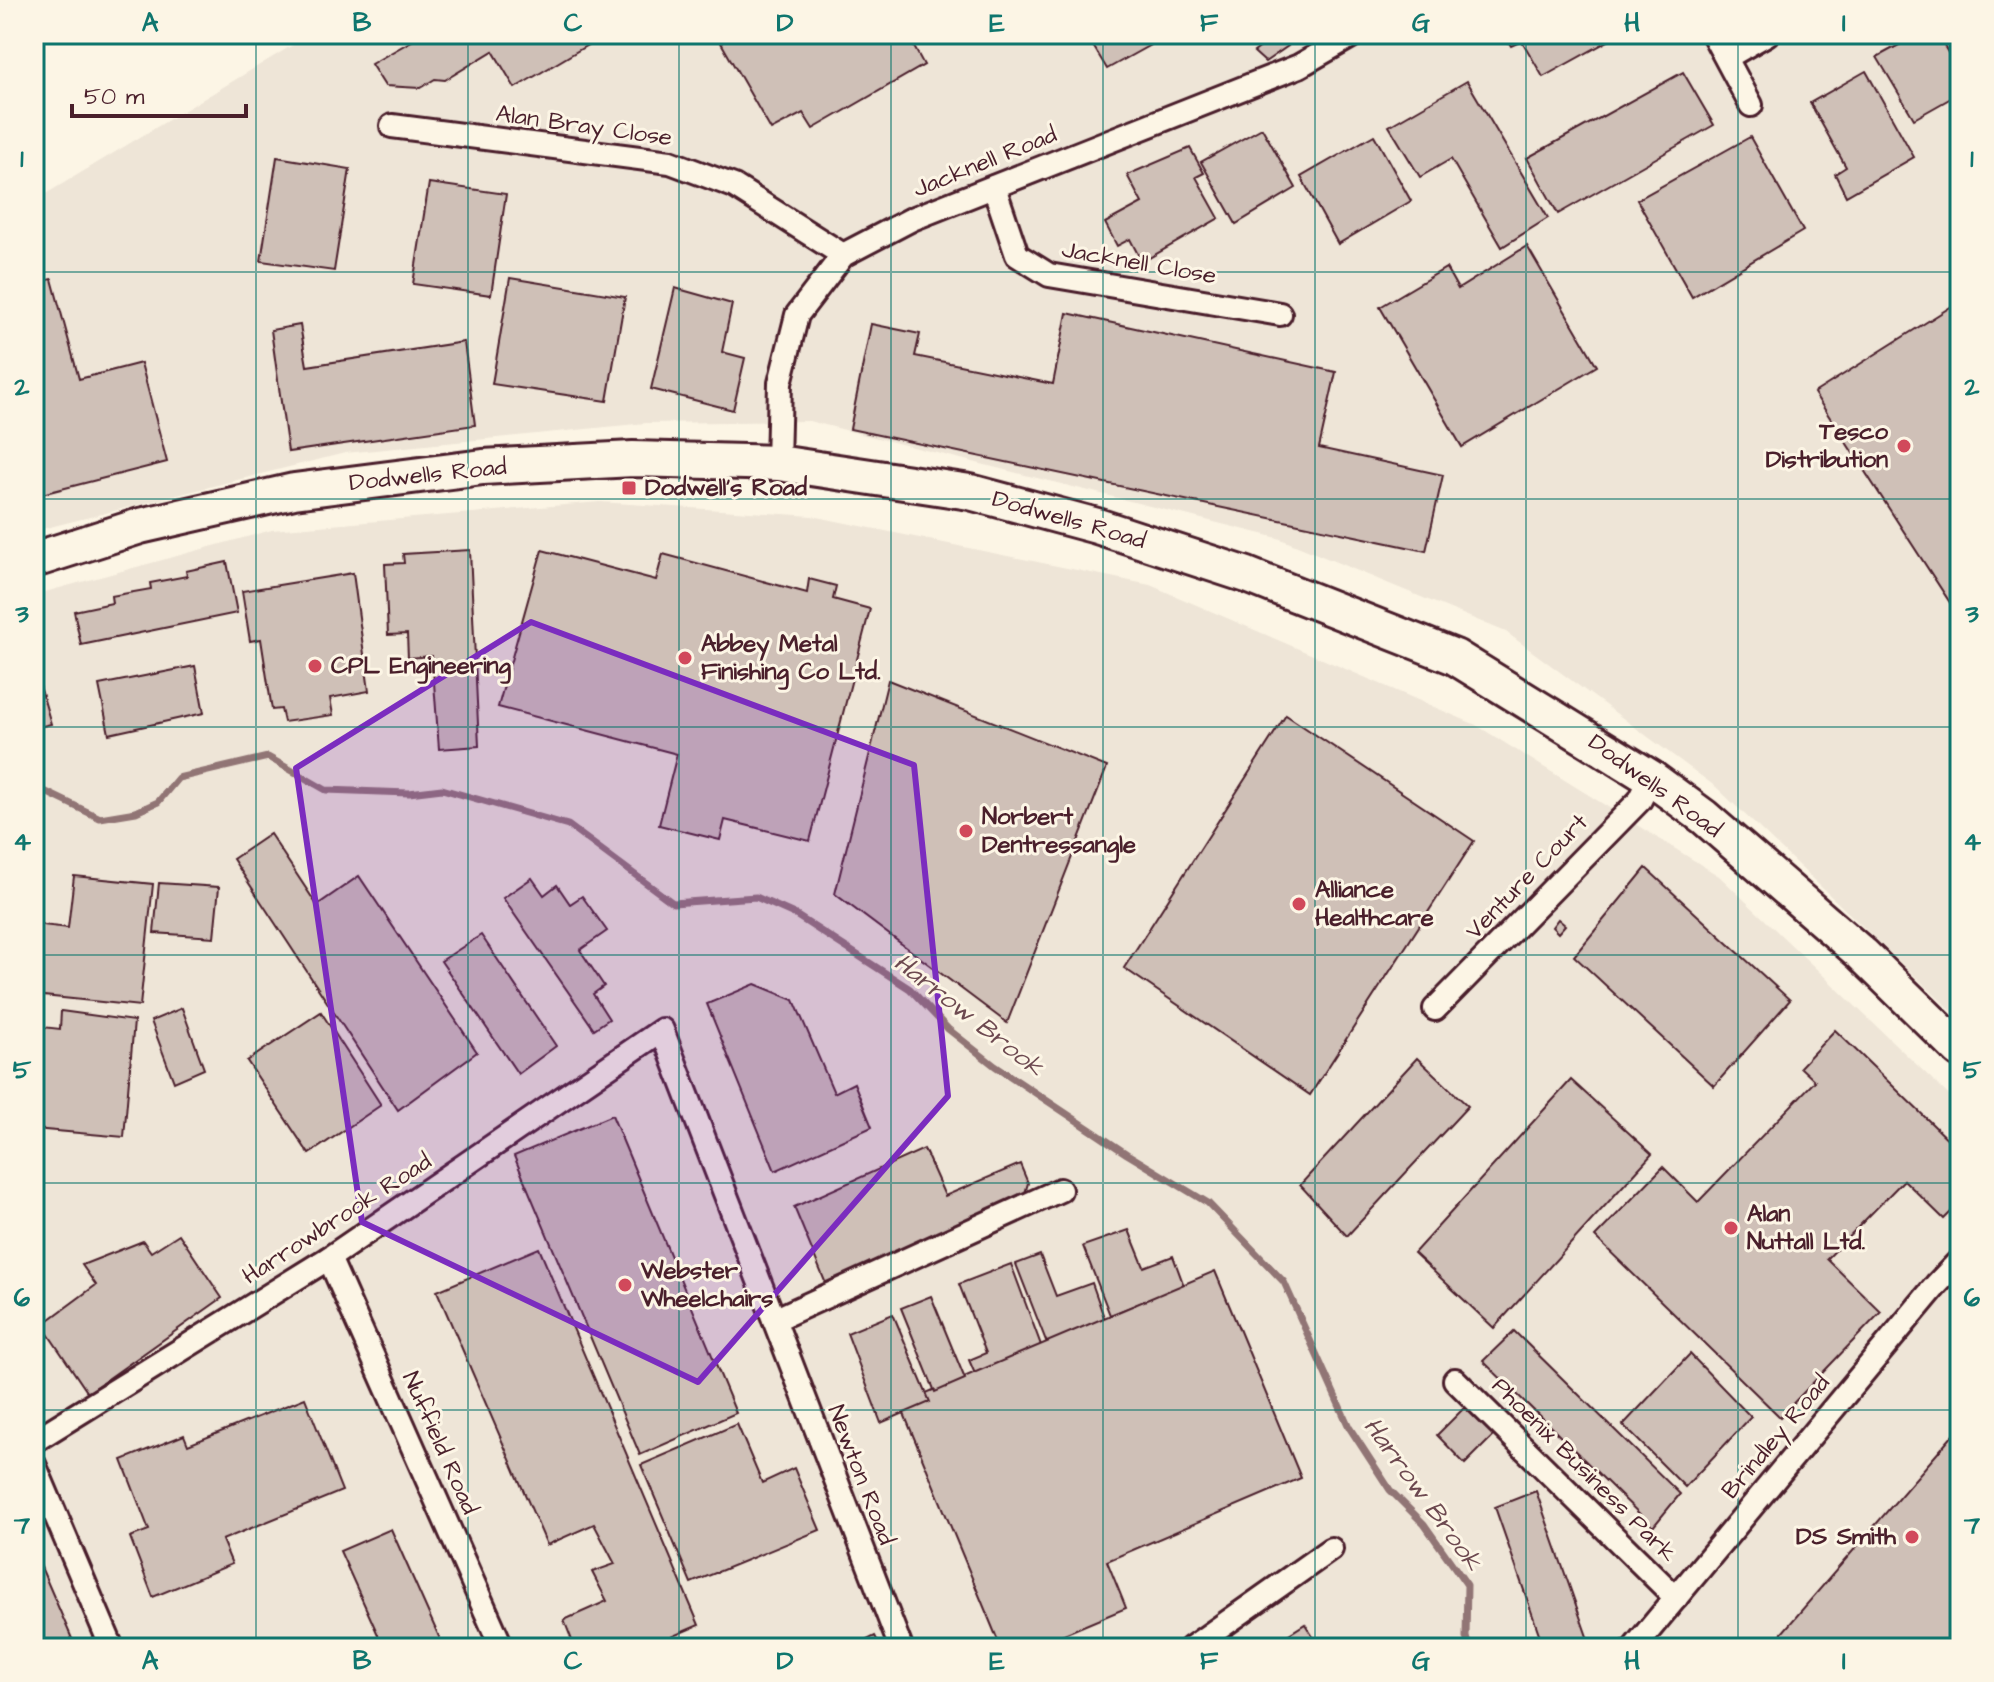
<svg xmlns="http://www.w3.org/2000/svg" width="1994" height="1682" font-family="'Architects Daughter',sans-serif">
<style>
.built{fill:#eee5d7}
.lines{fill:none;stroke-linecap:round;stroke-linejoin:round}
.stream{stroke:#917474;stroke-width:7}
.building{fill:#cfc0b7;stroke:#4a1f2b;stroke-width:2}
.street-casing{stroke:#4a1f2b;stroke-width:28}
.primary-casing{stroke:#4a1f2b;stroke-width:40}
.street{stroke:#fcf5e5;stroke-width:22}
.primary{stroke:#fcf5e5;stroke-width:34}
.marked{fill:#7b2cbf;fill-opacity:0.2;stroke:#7b2cbf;stroke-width:6;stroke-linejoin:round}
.grid{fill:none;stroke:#0f766e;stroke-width:2;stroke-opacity:0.55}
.poi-dot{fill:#d1495b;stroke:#fcf5e5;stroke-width:3}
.labels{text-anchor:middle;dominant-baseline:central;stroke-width:6;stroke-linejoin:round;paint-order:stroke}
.street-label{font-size:24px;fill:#4a1f2b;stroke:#fcf5e5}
.poi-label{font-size:24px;font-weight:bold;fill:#4a1f2b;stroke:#fcf5e5;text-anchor:start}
.water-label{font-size:26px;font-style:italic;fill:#6d4950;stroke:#fcf5e5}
.neatline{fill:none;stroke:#0f766e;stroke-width:3}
.grid-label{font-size:26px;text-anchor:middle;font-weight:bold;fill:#0f766e}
</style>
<rect width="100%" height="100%" fill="#fcf5e5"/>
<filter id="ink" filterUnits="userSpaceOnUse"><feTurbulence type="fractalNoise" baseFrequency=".0125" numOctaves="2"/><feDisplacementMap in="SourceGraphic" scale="16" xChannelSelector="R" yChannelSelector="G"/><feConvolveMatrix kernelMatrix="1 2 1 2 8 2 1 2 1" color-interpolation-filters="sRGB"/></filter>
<g filter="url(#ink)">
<g class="built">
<polygon points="311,34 1960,34 1960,1019 1716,787 1506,632 1278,538 809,421 646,423 345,453 34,531 34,201"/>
<polygon points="600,502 812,516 1150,585 1476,725 1719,876 1960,1106 1960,1648 34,1648 34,595 272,530"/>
</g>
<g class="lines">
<polyline class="stream" points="34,790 46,792 100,818 136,812 158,802 178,778 268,757 326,790 409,793 442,789 568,825 673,903 756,897 794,914 910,989 948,1029 995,1066 1127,1154 1208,1203 1284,1282 1349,1427 1390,1490 1424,1524 1467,1585 1466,1637 1469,1648"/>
</g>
<g class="building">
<polygon points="424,34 606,34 515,88 493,51 445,80 435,79 420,88 385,86 371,64"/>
<polygon points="716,34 907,34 924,65 813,129 803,113 771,130"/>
<polygon points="1086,34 1170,34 1107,69"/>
<polygon points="1278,34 1288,46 1265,62 1254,52"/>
<polygon points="1504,34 1616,34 1617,36 1543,77 1522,41 1511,46"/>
<polygon points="1919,34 1937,34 1960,73 1960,93 1914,119 1877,57"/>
<polygon points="1946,34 1960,34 1960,58"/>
<polygon points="1866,71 1914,157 1846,196 1835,174 1846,167 1810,103"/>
<polygon points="1683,72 1714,125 1558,214 1527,158"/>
<polygon points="1467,81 1548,218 1502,247 1451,159 1420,177 1389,126"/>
<polygon points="1262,128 1296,188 1236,224 1201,162"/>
<polygon points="1374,135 1411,201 1338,244 1301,177"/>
<polygon points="1750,137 1803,231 1692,297 1637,200"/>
<polygon points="1190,148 1204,173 1196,177 1219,218 1142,262 1130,239 1117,246 1105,223 1142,203 1127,175"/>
<polygon points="277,157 350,169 334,271 261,261"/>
<polygon points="429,183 506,194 491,295 413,284"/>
<polygon points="1527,246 1597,366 1462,447 1380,307 1446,268 1458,289"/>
<polygon points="510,278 625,297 607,401 492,384"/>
<polygon points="52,279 79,379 141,363 167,462 34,496 34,283"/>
<polygon points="675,288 732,304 722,352 745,358 733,410 651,389"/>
<polygon points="1960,301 1960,618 1814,393"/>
<polygon points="1067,313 1336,372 1319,448 1443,475 1426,551 850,429 871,324 920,334 915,356 1053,384"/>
<polygon points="300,325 307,366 464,342 475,425 288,452 271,330"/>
<polygon points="470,550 479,746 439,749 432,656 408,658 407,634 388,635 385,564 404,563 403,554"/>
<polygon points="542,550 656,580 663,554 807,593 809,579 836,586 833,599 870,609 810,841 725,820 720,840 659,825 677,754 498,707"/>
<polygon points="227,562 237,613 81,645 74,611 112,603 111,596 151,589 150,583 187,576 186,571"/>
<polygon points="353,573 369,691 330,698 333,715 284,722 281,709 272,710 261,639 250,641 242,591"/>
<polygon points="195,666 204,713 109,734 99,685"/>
<polygon points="38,679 51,724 34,728 34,680"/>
<polygon points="888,680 1107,767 1007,1023 835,894"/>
<polygon points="1286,715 1474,841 1310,1095 1124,968"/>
<polygon points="270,834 317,905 359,876 477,1052 398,1110 233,859"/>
<polygon points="1646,868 1790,1000 1714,1086 1574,956"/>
<polygon points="74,876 153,884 140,1006 34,995 34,924 68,928"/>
<polygon points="532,878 544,895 557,885 570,904 582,896 607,931 580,950 604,986 593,994 609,1019 594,1029 503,898"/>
<polygon points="159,883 219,887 214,937 154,933"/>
<polygon points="1558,919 1565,925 1558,933 1552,927"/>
<polygon points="481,935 556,1046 518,1074 441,961"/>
<polygon points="755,984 794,1000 834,1093 854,1083 872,1127 775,1171 707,1004"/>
<polygon points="182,1008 204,1069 174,1082 151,1021"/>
<polygon points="61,1011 134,1021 124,1137 34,1129 34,1026 60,1029"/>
<polygon points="321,1012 381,1105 309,1154 247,1061"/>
<polygon points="1835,1030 1960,1151 1960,1203 1944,1219 1904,1180 1827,1259 1881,1312 1780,1417 1595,1237 1663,1167 1698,1202 1815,1081 1800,1067"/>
<polygon points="1417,1058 1468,1106 1347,1236 1300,1185"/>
<polygon points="1571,1080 1652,1154 1494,1328 1414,1253"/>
<polygon points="612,1115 736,1413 640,1455 514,1156"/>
<polygon points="924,1149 945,1196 1020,1164 1028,1183 1023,1200 826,1284 794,1207"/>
<polygon points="1129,1230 1144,1267 1173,1256 1184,1286 1110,1315 1083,1246"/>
<polygon points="179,1234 222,1298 88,1393 42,1325 96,1285 82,1265 143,1241 151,1252"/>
<polygon points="539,1248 699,1625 645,1648 575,1648 564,1620 607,1601 592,1572 615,1564 594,1524 547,1545 437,1291"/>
<polygon points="1040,1255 1056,1296 1092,1283 1106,1323 1048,1346 1016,1264"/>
<polygon points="1011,1264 1042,1348 975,1374 969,1360 986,1353 959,1284"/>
<polygon points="1215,1271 1301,1478 1107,1561 1126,1608 1031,1648 1001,1648 900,1404"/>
<polygon points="931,1296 965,1379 935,1392 901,1308"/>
<polygon points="893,1314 930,1402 881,1423 847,1333"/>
<polygon points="1514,1331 1680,1494 1653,1527 1483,1361"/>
<polygon points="1690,1354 1751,1417 1685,1487 1623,1425"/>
<polygon points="305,1398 342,1491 222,1540 232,1564 153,1597 130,1537 149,1530 122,1460 184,1435 188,1445"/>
<polygon points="1466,1406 1494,1435 1465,1464 1437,1435"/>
<polygon points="737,1424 762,1483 794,1468 820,1530 691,1583 641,1465"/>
<polygon points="1960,1427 1960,1648 1769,1648"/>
<polygon points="1536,1491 1591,1648 1544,1648 1495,1507"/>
<polygon points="391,1529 444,1648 384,1648 340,1551"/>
<polygon points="34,1551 76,1648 34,1648"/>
<polygon points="1305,1624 1320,1648 1267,1648"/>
<polygon points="875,1636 881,1648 851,1648"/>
</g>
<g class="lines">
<defs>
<g id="street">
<polyline points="1713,34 1751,105"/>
<polyline points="1727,57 1767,34"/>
<polyline points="392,126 670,162 734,186 843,255"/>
<polyline points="994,187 1017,255 1049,275 1280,314"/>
<polyline points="778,463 780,383 797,315 843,255 912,219 1299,66 1355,34"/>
<polyline points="1435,1009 1640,800 1651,778"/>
<polyline points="329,1258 502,1648"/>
<polyline points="774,1320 1060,1190"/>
<polyline points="1455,1380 1676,1598"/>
<polyline points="34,1441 329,1258 662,1030 901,1648"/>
<polyline points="34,1464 112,1648"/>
<polyline points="1191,1648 1331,1549"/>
<polyline points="1634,1648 1937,1284 1960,1260"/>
</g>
<polyline id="primary" points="34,560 140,526 294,491 483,467 633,459 778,463 970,492 1097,526 1247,575 1455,657 1651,778 1704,817 1862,954 1960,1050"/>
</defs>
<use href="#street" class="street-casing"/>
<use href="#primary" class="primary-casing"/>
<use href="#street" class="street"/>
<use href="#primary" class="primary"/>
</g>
</g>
<path class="marked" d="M531 622 914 765 948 1096 698 1382 362 1222 296 768Z"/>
<path class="grid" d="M256 34V1648M468 34V1648M679 34V1648M891 34V1648M1103 34V1648M1315 34V1648M1526 34V1648M1738 34V1648M34 272H1960M34 499H1960M34 727H1960M34 955H1960M34 1183H1960M34 1410H1960"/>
<g class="poi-dot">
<circle cx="1904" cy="446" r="8"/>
<rect x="621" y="480" width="16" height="16" rx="4"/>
<circle cx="685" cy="658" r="8"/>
<circle cx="315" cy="666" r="8"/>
<circle cx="966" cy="831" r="8"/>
<circle cx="1299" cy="904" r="8"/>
<circle cx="1731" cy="1228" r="8"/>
<circle cx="625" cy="1285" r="8"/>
<circle cx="1912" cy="1537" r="8"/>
</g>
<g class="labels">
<g class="street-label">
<text transform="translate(584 126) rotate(8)">Alan Bray Close</text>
<text transform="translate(985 162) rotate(-22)">Jacknell Road</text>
<text transform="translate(1139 263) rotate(10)">Jacknell Close</text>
<text transform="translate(428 475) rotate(-6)">Dodwells Road</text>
<text transform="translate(1069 520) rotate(16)">Dodwells Road</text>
<text transform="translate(1655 786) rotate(36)">Dodwells Road</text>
<text transform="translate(1527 877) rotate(-46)">Venture Court</text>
<text transform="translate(337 1219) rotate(-33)">Harrowbrook Road</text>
<text transform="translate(1776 1437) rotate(-50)">Brindley Road</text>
<text transform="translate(440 1443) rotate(66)">Nuffield Road</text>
<text transform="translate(1584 1470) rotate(45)">Phoenix Business Park</text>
<text transform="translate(861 1475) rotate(69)">Newton Road</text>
</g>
<g class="poi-label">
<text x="1888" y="432" text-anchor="end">Tesco<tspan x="1888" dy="28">Distribution</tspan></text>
<text x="645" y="488">Dodwell's Road</text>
<text x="701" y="644">Abbey Metal<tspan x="701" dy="28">Finishing Co Ltd.</tspan></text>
<text x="331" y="666">CPL Engineering</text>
<text x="982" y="817">Norbert<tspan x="982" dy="28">Dentressangle</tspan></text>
<text x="1315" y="890">Alliance<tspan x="1315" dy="28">Healthcare</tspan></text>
<text x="1747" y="1214">Alan<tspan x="1747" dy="28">Nuttall Ltd.</tspan></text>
<text x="641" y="1271">Webster<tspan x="641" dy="28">Wheelchairs</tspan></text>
<text x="1896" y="1537" text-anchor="end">DS Smith</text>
</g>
<g class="water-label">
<text transform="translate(969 1015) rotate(38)">Harrow Brook</text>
<text transform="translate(1423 1494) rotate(54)">Harrow Brook</text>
</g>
</g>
<rect width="1994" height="1682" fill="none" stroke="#fcf5e5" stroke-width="88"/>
<path d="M72 104v12h174v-12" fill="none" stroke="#4a1f2b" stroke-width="4"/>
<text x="84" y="104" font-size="24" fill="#4a1f2b" stroke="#fcf5e5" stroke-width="6" paint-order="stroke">50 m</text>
<rect x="44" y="44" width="1906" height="1594" class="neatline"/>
<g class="grid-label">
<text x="150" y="31">A</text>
<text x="362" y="31">B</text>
<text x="573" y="31">C</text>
<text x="785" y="31">D</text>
<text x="997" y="31">E</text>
<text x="1209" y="31">F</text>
<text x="1421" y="31">G</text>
<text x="1632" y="31">H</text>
<text x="1844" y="31">I</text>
<text x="22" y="167">1</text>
<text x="1972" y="167">1</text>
<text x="22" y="395">2</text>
<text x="1972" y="395">2</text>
<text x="22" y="622">3</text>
<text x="1972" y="622">3</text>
<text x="22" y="850">4</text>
<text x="1972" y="850">4</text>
<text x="22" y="1078">5</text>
<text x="1972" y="1078">5</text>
<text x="22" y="1306">6</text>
<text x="1972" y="1306">6</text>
<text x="22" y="1533">7</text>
<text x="1972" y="1533">7</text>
<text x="150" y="1669">A</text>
<text x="362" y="1669">B</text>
<text x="573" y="1669">C</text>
<text x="785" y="1669">D</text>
<text x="997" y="1669">E</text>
<text x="1209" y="1669">F</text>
<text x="1421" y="1669">G</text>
<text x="1632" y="1669">H</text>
<text x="1844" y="1669">I</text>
</g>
</svg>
